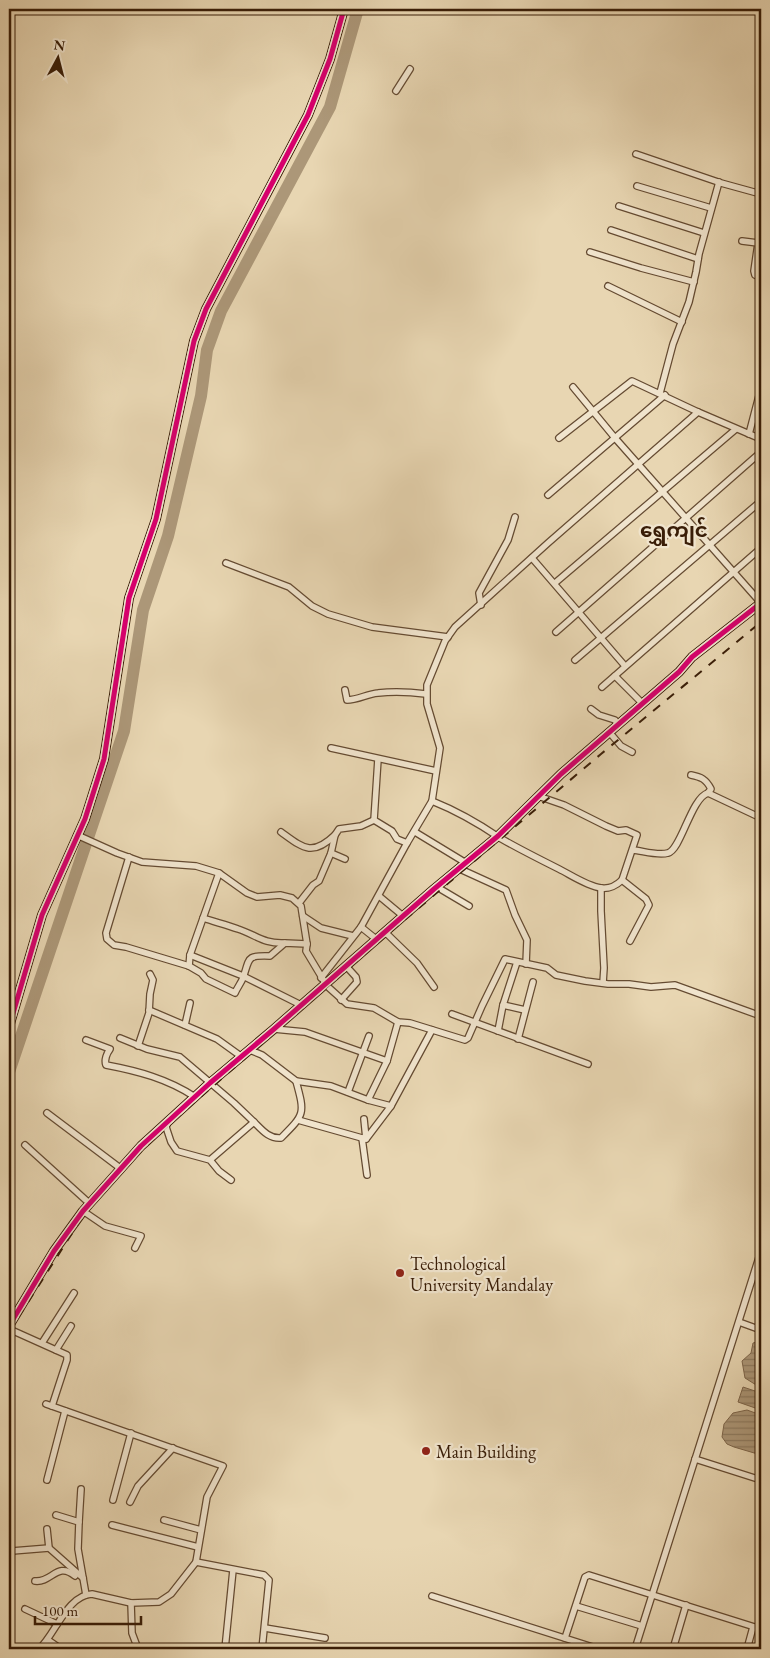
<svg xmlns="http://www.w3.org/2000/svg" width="770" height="1658" font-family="'EB Garamond','Noto Sans Myanmar',serif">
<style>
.water{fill:url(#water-rules);stroke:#7e664b}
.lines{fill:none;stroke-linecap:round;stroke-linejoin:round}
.river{stroke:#ac9778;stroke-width:12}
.street-casing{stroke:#654b32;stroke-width:8}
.secondary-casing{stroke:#391d07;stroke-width:10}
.street{stroke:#f0e4cd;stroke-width:5.5}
.secondary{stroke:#f0e4cd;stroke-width:8}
.rail{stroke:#391d07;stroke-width:2;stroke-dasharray:9 9;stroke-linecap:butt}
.cycleway-casing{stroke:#f0e4cd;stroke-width:8}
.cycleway{stroke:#d6006c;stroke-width:5}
.poi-dot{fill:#8f2418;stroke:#f0e4cd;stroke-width:2}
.labels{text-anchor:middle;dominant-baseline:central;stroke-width:4.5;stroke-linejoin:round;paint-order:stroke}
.poi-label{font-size:18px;fill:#391d07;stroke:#f0e4cd;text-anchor:start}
.quarter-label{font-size:20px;font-weight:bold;fill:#391d07;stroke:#f0e4cd}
</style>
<defs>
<pattern id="water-rules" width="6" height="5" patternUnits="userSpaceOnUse" patternTransform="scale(1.25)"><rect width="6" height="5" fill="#ac9778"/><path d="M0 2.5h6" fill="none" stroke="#8d7b60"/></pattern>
</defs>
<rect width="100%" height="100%" fill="#e8d6b2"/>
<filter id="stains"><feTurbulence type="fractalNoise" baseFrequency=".004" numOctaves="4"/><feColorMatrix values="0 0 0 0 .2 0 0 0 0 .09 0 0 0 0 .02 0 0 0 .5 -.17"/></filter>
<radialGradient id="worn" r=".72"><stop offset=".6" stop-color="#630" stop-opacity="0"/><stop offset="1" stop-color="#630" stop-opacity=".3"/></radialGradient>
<g class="water">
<polygon points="761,1341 761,1388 745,1378 742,1361 751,1353 753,1343"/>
<polygon points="743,1387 761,1393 761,1410 738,1402"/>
<polygon points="747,1410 761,1415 761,1455 734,1447 727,1444 722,1437 724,1424 733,1413"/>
</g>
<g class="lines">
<polyline class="river" points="9,1072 124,731 143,610 168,536 201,396 207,350 221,311 330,107 358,9"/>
<defs>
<g id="street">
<polyline points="396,91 410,69"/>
<polyline points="636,154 721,183 761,194"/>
<polyline points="637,186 711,208"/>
<polyline points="619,206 704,233"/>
<polyline points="611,230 698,259"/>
<polyline points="742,241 758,243 754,271 755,275 761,278"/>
<polyline points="590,252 641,268 694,282"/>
<polyline points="608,286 682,322"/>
<polyline points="573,387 615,438 761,603 758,610 761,614"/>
<polyline points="660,393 673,344 689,302 696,272 699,254 719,182"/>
<polyline points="749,434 761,388"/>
<polyline points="559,438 632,381 698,412 761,439"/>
<polyline points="548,495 665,395"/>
<polyline points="532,558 625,666"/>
<polyline points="226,563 289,587 312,606 328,614 372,627 448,637"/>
<polyline points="555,583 736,429"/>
<polyline points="481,605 479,593 508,540 515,517"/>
<polyline points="556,632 761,452"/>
<polyline points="575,660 761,501"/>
<polyline points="615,676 643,704"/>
<polyline points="602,687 761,548"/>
<path d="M345 690 347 700C358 700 367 694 378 693 394 691 411 692 426 694"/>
<polyline points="591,709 599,715 615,720 618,725"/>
<polyline points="610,733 621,746 632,752"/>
<polyline points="331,748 436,771"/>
<polyline points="378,759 374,820 392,831 397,839 407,843"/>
<path d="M691 775C701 777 706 779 711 789L708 793"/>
<path d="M432 801C457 811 478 823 500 838 519 849 539 859 559 869 571 875 587 886 601 888 609 889 617 885 622 880L637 835 626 830 618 831 606 826 564 805 538 796"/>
<path d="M281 832C303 848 312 857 335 835"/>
<polyline points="415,832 466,863"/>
<polyline points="77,835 117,853 142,862 196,866 219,873 247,893 257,897 280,895 292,898 301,906 307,944 306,951 327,986 347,1004 374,1008 398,1022 410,1023 465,1040 468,1038 482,1006 505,959 547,968 556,975 585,981 608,984 629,984 651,987 675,985 761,1016"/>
<path d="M633 850C643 851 658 856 668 853 681 850 691 798 708 793L761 818"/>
<polyline points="331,853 345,859"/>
<path d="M129 857 106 933 107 939 114 945 126 947 189 966 201 973 206 979 235 993C237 988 241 983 243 978 250 958 246 955 270 956L285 943 307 944"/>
<polyline points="460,869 506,890 515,915 527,940 526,964"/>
<polyline points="622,880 646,899 649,905 630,941"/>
<polyline points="437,887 469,906"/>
<polyline points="601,888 601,911 604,968 603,983"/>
<polyline points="379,896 403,916"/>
<polyline points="299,903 313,885 319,881 331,853 335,835 339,829 361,826 374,820"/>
<polyline points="303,916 321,928 353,936"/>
<path d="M203 918C215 922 227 925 238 929 256 935 264 944 284 943"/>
<polyline points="361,927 376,939"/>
<polyline points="385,932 417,963 434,987"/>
<polyline points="190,955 243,976 301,1005"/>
<polyline points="189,966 190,955 219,873"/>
<polyline points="321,978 361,927 407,843 432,801 440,748 427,704 427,685 445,641 455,627 548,543 698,412"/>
<polyline points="341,1000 357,982 356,977 346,966"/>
<polyline points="503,1005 525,1010"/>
<polyline points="149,1010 217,1039 242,1057"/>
<polyline points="452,1014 588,1064"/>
<polyline points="185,1025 190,1003"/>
<polyline points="274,1029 305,1032 387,1061"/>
<polyline points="498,1031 503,1005 517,962"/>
<polyline points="120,1038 147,1049 180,1057 234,1103 254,1122 210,1160"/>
<polyline points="518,1039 533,982"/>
<path d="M86 1040 110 1049C107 1053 104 1060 106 1065 138 1071 168 1079 195 1097"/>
<polyline points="138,1046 149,1013 150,994 153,980 150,974"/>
<polyline points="250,1050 262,1055 296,1081 331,1086 368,1100 391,1106"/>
<polyline points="348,1092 369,1036"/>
<polyline points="368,1100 387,1061 398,1022"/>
<polyline points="47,1113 120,1168"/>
<polyline points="364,1119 366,1139"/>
<polyline points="298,1120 362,1138"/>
<polyline points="168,1122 166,1127 171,1142 177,1151 210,1160 219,1171 231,1180"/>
<path d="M254 1122C262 1130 269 1139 281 1138 305 1114 305 1114 296 1081"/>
<polyline points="25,1145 89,1203"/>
<polyline points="367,1175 362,1138 366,1139 391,1106 432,1030"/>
<polyline points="83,1211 105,1226 141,1236 135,1248"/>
<polyline points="739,1322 761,1330"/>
<polyline points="9,1329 67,1355 67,1360 52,1406"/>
<polyline points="42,1343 74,1293"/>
<polyline points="56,1350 71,1326"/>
<polyline points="695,1459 761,1480"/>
<polyline points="47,1480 65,1411"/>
<polyline points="113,1500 131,1433"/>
<polyline points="130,1502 138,1486 173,1448"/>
<polyline points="56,1515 79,1522 78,1549 86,1595"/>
<polyline points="164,1520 201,1530"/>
<polyline points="79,1522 81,1489"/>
<polyline points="112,1525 198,1547"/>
<polyline points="47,1529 49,1548 83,1578"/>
<polyline points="9,1550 12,1551 49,1548"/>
<polyline points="196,1562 264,1575 269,1580 262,1649"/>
<polyline points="9,1563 12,1551"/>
<path d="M35 1581C52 1583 57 1561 75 1576"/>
<polyline points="432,1596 599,1649"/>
<polyline points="131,1603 132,1633 138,1649"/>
<polyline points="576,1606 642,1626"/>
<polyline points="25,1609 57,1624"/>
<polyline points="265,1628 325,1638"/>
<polyline points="565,1638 585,1577 589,1575 761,1629"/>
<polyline points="48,1640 61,1649"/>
<path d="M39 1649C55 1635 67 1595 92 1594L131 1603 159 1602 171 1594 196 1562 207 1497 223 1466 46 1404"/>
<polyline points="225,1649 233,1570"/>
<polyline points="635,1649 761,1251"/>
<polyline points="673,1649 686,1605"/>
<polyline points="747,1649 753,1627"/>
</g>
<g id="secondary">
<polyline points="9,1027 42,915 85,819 104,759 129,598 156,519 194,341 206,309 308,115 330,59 344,9"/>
<polyline points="9,1326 54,1251 83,1211 141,1146 210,1083 274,1029 434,889 498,836 561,774 679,672 692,657 761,603"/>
</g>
</defs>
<use href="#street" class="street-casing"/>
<use href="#secondary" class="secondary-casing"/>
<use href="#street" class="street"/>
<use href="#secondary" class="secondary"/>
<polyline class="rail" points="9,1332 85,1213 126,1166 166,1127 388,934 601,754 761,622"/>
<defs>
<g id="cycleway">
<polyline points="9,1027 42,915 85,819 104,759 129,598 156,519 194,341 206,309 308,115 330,59 344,9"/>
<polyline points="9,1326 54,1251 83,1211 141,1146 210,1083 274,1029 434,889 498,836 561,774 679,672 692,657 761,603"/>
</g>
</defs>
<use href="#cycleway" class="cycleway-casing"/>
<use href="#cycleway" class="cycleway"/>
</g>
<g class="poi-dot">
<circle cx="400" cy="1273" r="5"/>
<circle cx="426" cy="1451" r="5"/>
</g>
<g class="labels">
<g class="poi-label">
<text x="410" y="1263">Technological<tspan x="410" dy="21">University Mandalay</tspan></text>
<text x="436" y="1451">Main Building</text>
</g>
<g class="quarter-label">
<text x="674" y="530">ရွှေကျင်</text>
</g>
</g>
<rect width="770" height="1658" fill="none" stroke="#e8d6b2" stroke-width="30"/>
<rect x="10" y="10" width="750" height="1638" fill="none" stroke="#391d07" stroke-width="2.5"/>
<rect x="15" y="15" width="740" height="1628" fill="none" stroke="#391d07"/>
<g transform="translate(58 58) rotate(7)" stroke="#f0e4cd" stroke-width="4" paint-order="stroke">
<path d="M0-4L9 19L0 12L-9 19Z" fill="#391d07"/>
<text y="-8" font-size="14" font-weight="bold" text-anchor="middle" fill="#391d07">N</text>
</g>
<path d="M35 1616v8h106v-8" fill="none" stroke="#391d07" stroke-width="2.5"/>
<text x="42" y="1616" font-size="15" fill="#391d07" stroke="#f0e4cd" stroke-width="4" paint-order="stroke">100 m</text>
<rect width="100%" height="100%" filter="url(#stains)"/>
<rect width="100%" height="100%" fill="url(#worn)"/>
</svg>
